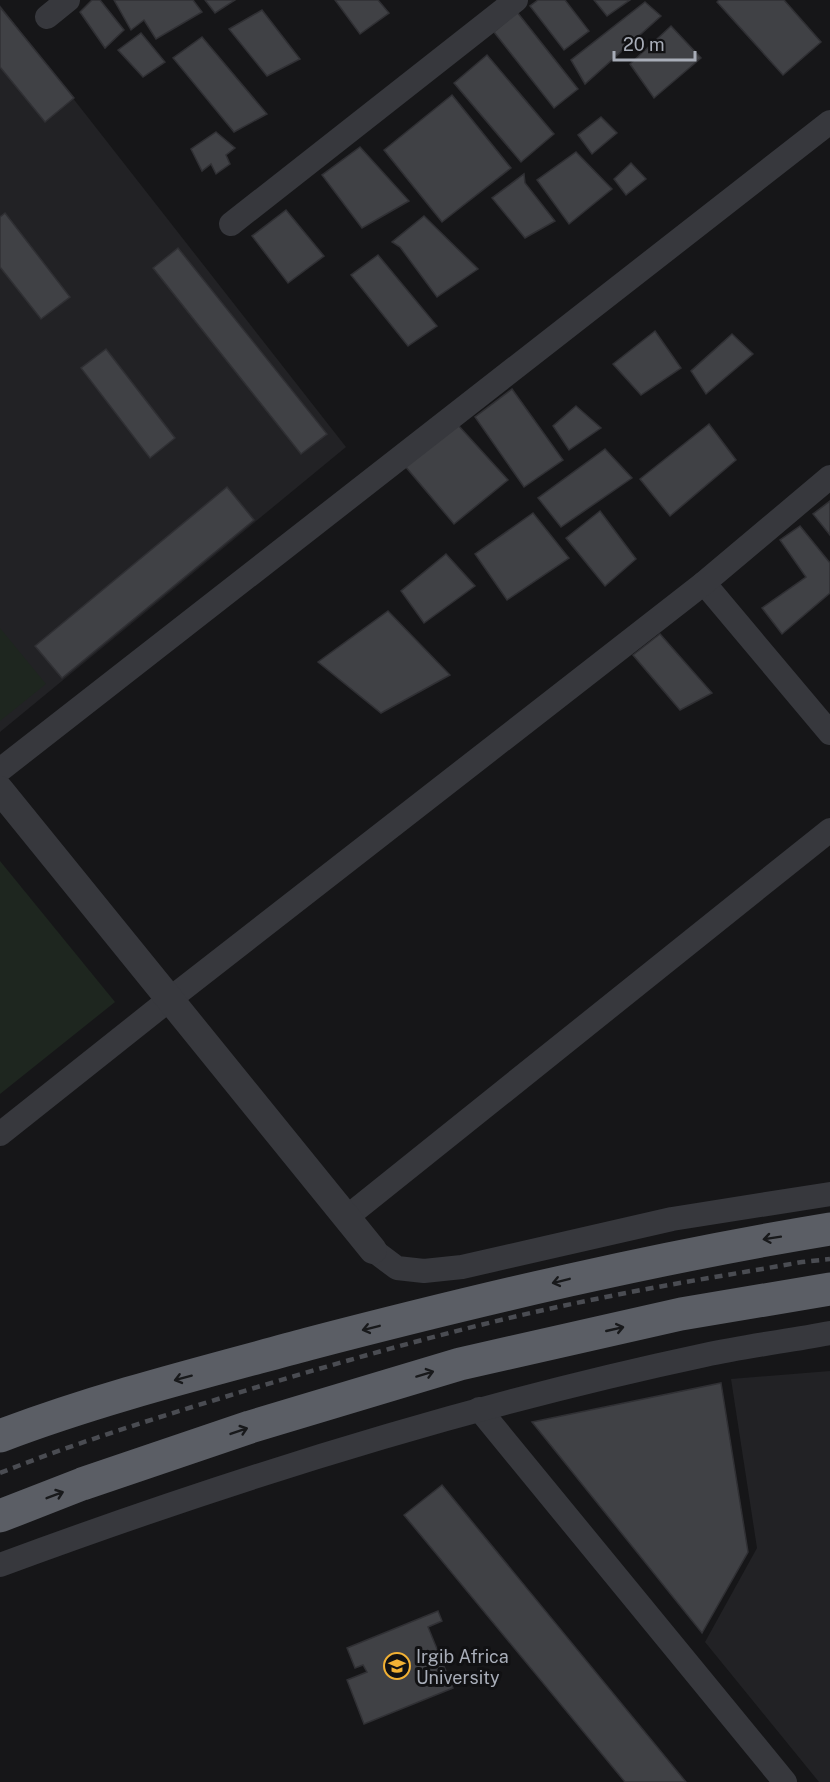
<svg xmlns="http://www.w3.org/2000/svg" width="830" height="1782" font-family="'Public Sans',sans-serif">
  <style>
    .built { fill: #222225 }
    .green { fill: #1e261f }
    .building { fill: #404145; stroke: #303034; stroke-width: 1.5 }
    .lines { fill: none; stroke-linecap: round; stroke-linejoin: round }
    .minor { stroke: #37383d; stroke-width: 24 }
    .tertiary { stroke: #37383d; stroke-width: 28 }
    .trunk { stroke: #5b5e65; stroke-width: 33 }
    .rail { stroke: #4a4c52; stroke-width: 4.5; stroke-dasharray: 8 6; stroke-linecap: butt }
    .oneway { stroke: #18191b }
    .labels { text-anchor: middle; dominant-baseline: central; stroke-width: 6; stroke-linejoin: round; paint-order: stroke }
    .poi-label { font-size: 18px; fill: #a8adb8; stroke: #111113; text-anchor: start }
  </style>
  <rect width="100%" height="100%" fill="#161618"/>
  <g class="built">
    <path d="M0 5 346 447 0 732Z"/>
    <path d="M830 1371V1782H819L705 1642 757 1548 731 1379Z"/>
  </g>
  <g class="green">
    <path d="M0 628 46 684 0 721Z"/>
    <path d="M0 861 115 1002 0 1094Z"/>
  </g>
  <g class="building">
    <path d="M92 0H100L124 30 105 48 80 12Z"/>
    <path d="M114 0H193L202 12 156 39 144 20 131 30Z"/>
    <path d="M205 0H235L215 13Z"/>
    <path d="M335 0H378L389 13 360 34Z"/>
    <path d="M538 0H565L589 31 564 50 530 6Z"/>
    <path d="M594 0H630L607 16Z"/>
    <path d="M719 0H784L821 42 783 75 717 2Z"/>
    <path d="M645 2 661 16 585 84 571 60Z"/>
    <path d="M0 7 74 98 45 122 0 67Z"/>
    <path d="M262 10 300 59 267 76 229 29Z"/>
    <path d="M517 12 578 89 554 108 494 32Z"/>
    <path d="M671 26 701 58 654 98 630 64Z"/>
    <path d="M141 33 165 62 143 77 118 50Z"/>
    <path d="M202 37 267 114 234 132 173 58Z"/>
    <path d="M487 55 554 134 521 162 454 83Z"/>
    <path d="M452 95 511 168 442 222 384 150Z"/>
    <path d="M601 117 617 133 592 154 578 135Z"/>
    <path d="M216 132 235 148 226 155 230 164 216 174 211 164 202 171 191 149Z"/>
    <path d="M360 147 409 201 362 228 322 175Z"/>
    <path d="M576 152 612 189 569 224 537 180Z"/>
    <path d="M631 163 646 179 626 195 614 179Z"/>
    <path d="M524 174 525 183 555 221 525 238 492 198Z"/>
    <path d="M286 210 324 256 288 283 252 236Z"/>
    <path d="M5 213 70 297 41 319 0 267V217Z"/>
    <path d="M424 216 478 269 437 297 400 247 392 242Z"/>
    <path d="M178 248 327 434 301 454 153 268Z"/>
    <path d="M378 255 437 326 408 346 351 275Z"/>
    <path d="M655 331 681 368 641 395 613 364Z"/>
    <path d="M732 334 753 354 706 394 691 371Z"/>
    <path d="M106 349 175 438 150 458 81 368Z"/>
    <path d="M512 389 563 460 524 487 475 417Z"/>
    <path d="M576 406 601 428 569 450 553 426Z"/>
    <path d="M709 424 736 460 670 516 640 479Z"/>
    <path d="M458 425 508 480 454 524 405 466Z"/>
    <path d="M605 449 632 478 561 527 538 498Z"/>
    <path d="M227 487 254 520 62 678 35 646Z"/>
    <path d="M830 501V535L813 514Z"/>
    <path d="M600 511 636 559 605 586 566 538Z"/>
    <path d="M533 513 569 558 507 600 475 554Z"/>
    <path d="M800 526 830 563V593L782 634 762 608 806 577 780 540Z"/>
    <path d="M446 554 475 586 424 623 401 591Z"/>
    <path d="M388 611 450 675 381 713 318 662Z"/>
    <path d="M660 634 712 693 680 710 633 655Z"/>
    <path d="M721 1383 748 1552 702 1633 532 1422Z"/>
    <path d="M442 1485 686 1782H625L404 1515Z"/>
    <path d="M438 1611 442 1621 428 1627 453 1688 364 1724 347 1680 367 1672 363 1665 355 1668 347 1648Z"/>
  </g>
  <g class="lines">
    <g class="minor">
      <path d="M47 17 68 0"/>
      <path d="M231 224 516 0"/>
      <path d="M704 583 830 733"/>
      <path d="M0 770 830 122"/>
      <path d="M0 1134 170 999 704 583 830 477"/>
      <path d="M347 1217 830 830"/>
      <path d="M373 1250 397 1268 424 1271 462 1267 672 1219 830 1194"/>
      <path d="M479 1409 785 1782"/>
      <path d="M0 1565C230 1480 465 1406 705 1355 746 1346 788 1341 830 1333"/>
    </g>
    <path class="tertiary" d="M0 790 373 1250"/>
    <g class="trunk">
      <path d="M0 1436C100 1398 205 1372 308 1344 481 1299 654 1258 830 1229"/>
      <path d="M0 1516 82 1484 250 1427 460 1364 681 1314 830 1289"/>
    </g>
    <path class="rail" d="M0 1473C83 1440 169 1414 254 1388 368 1354 484 1321 601 1298 668 1284 735 1274 802 1262L830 1259"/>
  </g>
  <defs><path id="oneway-shaft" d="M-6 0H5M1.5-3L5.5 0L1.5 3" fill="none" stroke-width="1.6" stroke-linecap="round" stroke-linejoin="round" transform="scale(1.5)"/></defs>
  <g class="oneway">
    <use href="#oneway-shaft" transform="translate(772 1238) rotate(171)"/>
    <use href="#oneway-shaft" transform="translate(561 1281) rotate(166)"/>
    <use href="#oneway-shaft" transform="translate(371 1328) rotate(166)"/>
    <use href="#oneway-shaft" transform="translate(615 1329) rotate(-13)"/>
    <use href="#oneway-shaft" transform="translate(425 1374) rotate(-17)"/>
    <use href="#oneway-shaft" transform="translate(183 1378) rotate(165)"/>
    <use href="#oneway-shaft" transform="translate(239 1431) rotate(-19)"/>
    <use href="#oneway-shaft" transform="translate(55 1495) rotate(-21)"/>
  </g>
  <defs>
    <symbol id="university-ring" viewBox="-11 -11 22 22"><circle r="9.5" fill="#111113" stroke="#f2b134" stroke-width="1.5"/><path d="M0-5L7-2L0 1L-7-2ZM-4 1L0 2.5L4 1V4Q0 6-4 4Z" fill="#f2b134"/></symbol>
  </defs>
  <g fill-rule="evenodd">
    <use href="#university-ring" x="382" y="1651" width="30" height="30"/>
  </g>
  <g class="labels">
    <g class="poi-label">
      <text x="416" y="1656">Irgib Africa<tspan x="416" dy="21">University</tspan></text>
    </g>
  </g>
  <path d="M614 51v9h81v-9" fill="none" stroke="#a8adb8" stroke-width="3"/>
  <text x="623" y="51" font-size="18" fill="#a8adb8" stroke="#111113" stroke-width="4.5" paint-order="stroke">20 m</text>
</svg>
